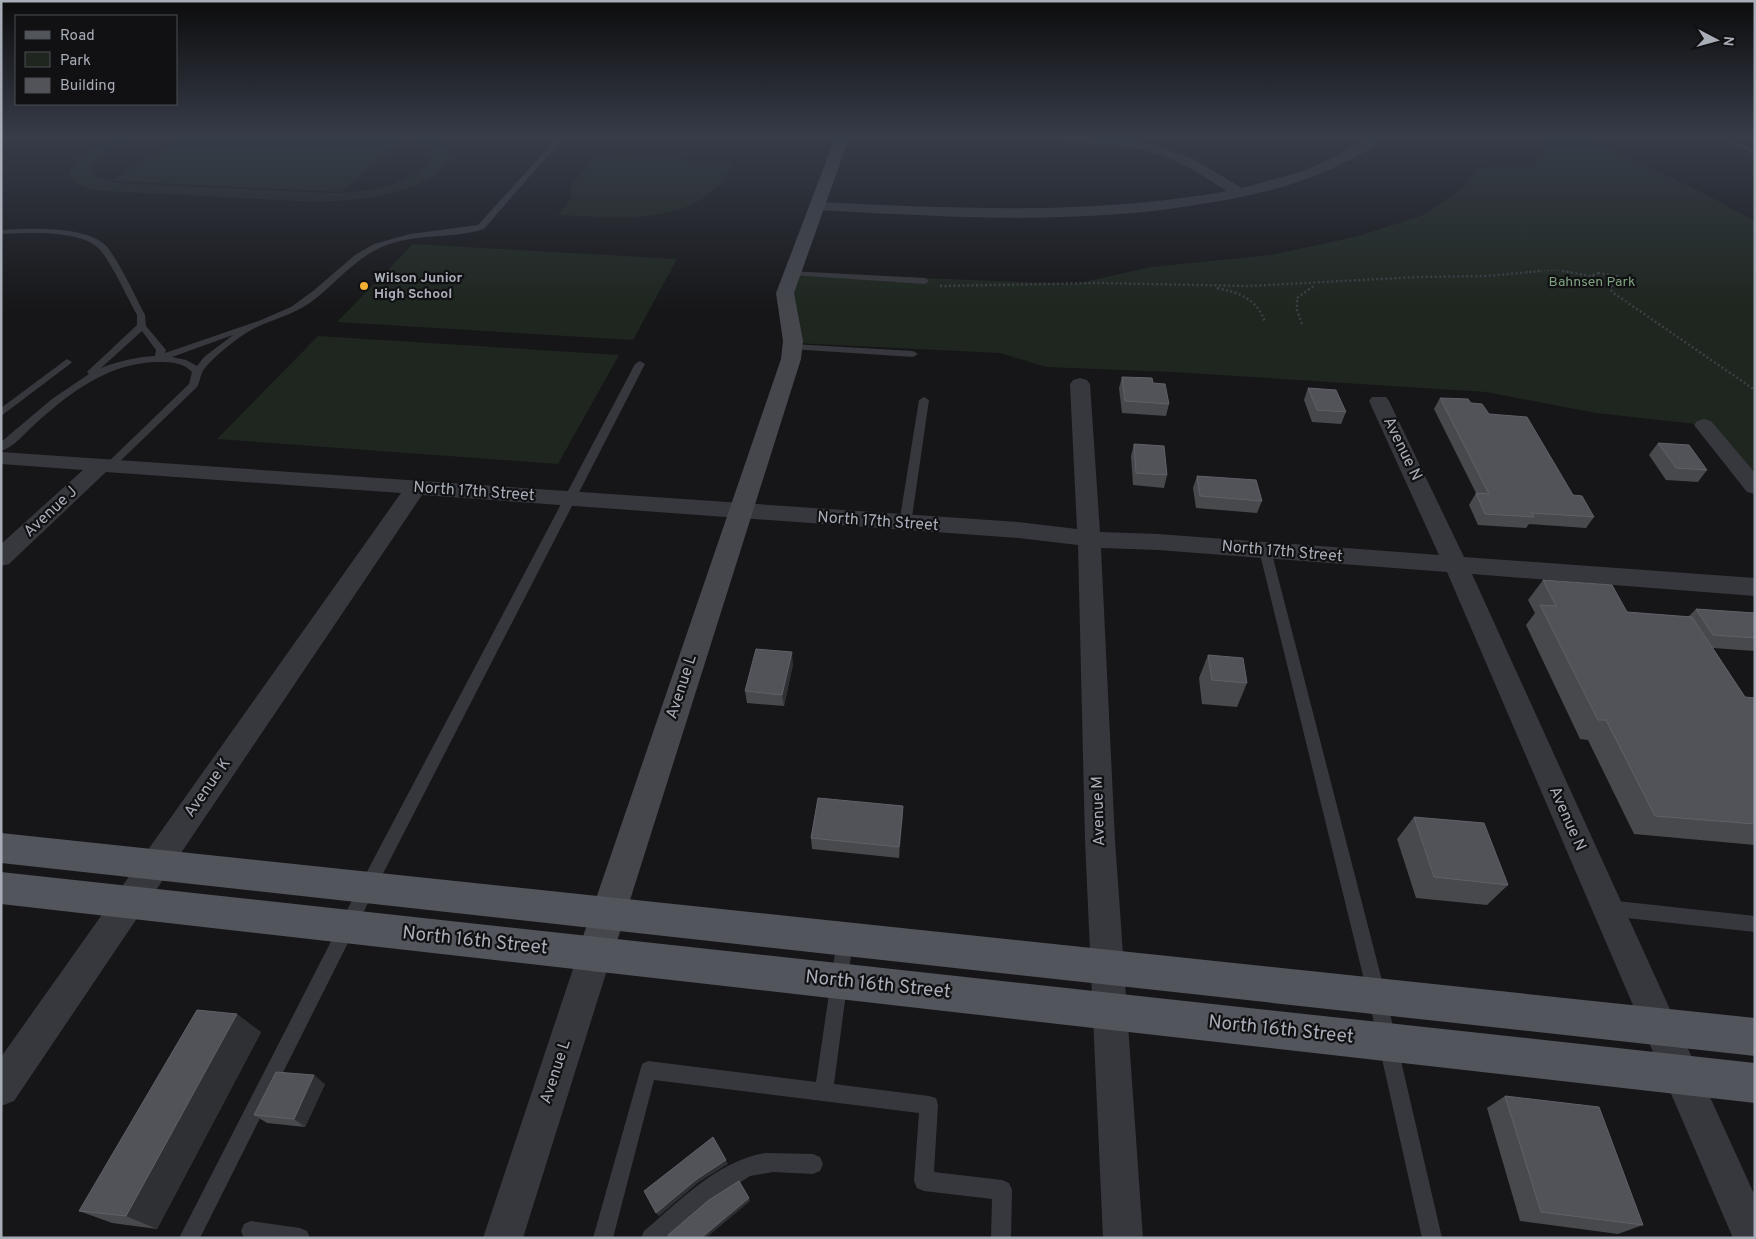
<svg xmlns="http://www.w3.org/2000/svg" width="1756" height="1239" font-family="Overpass,sans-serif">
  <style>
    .green { fill: #1e261f }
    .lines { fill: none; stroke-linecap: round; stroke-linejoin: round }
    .path-far1 { stroke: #3d3f44; stroke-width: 2; stroke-dasharray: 1 2.5; stroke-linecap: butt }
    .path { stroke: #3d3f44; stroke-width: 2.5; stroke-dasharray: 2 2.5; stroke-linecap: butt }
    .lane { fill: #37383d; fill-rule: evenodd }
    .street { fill: #37383d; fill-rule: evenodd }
    .secondary { fill: #45474d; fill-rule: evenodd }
    .primary { fill: #53555c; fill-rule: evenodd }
    .wall { fill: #47494d }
    .shaded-wall { fill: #2f3033 }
    .building { fill: #525359; stroke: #5f6168 }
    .poi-dot { fill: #f2b134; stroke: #111113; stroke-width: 2 }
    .labels { text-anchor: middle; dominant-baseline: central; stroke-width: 4.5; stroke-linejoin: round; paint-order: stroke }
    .far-poi-label { font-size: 14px; font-weight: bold; fill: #a8adb8; stroke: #111113; text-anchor: start }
    .far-park-label { font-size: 14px; fill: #7fa381; stroke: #111113 }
    .street-label { font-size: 16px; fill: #a8adb8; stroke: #111113 }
    .near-street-label { font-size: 19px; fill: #a8adb8; stroke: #111113 }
  </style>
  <rect width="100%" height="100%" fill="#161618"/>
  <g class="green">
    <path d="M122 138H144C129 141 85 154 93 175L115 183 332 193C367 192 407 187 431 160L432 153 422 144 393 138H473L470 140H441L449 147 451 158C426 196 359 200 318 202L104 191C90 189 75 188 69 174 76 152 102 144 122 138Z"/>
    <path d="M181 138H354L402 140 341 192 111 181Z"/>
    <path d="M618 138H742V140C700 138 660 142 618 138Z"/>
    <path d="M1544 138H1587L1697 190 1755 221V487L1704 425 1596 413 1486 392 1173 372 1046 367 1000 353 794 343 792 273 1075 284 1151 267 1271 255 1355 237 1424 215 1460 190 1479 168 1533 167Z"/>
    <path d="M606 155 673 157 693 162 732 163C729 169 727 176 723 180 686 228 610 217 558 215L572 197 570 187 594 158Z"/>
    <path d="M413 244 677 259 633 340 337 322Z"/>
    <path d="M318 336 619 355 558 464 217 439Z"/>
  </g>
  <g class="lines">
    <path class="path-far1" d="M1527 272 1555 270 1570 272"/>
    <g class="path">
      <path d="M1562 271 1591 276"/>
      <path d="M1598 273 1617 276 1624 283C1612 289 1600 286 1591 276Z"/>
      <path d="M940 286 1099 283 1248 286 1418 277 1487 276 1542 271"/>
      <path d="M1609 286 1612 292 1755 390"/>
      <path d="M1217 288C1240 293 1256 298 1265 322"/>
      <path d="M1302 324 1297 310V298L1315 285"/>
    </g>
    <g class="lane">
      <path d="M557 138H563L484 229C454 239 419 233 387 245 356 256 337 283 311 302 293 315 273 319 253 329 242 334 206 362 202 373 200 377 200 382 197 387L113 468H105L104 466 189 384 192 372C183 362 170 362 157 362 108 363 69 393 34 425 25 433 13 448 1 451V442L52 399 89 374 87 372 89 370 137 325V315C127 297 113 266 101 251 84 229 26 233 1 234V230C27 228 91 225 108 248 122 267 134 294 145 315L146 326 166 350 165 353 261 320 291 307 313 291 355 255 374 244 410 234 478 225ZM142 331 156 350 155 356C136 357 119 361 101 368ZM233 335 204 357 197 366 186 360 172 357Z"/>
      <path d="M1721 138H1728L1755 150V155Z"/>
      <path d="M789 271 925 278 929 281 925 284 792 275H789Z"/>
      <path d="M793 344 913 351 918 354 913 357 790 349V345Z"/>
      <path d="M67 359 72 362 70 364 1 416V408Z"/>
      <path d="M640 361 645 364 373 893 200 1238H179L361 883 635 364Z"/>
      <path d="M924 397 929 400 911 524 905 528 899 524 919 400Z"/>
      <path d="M1265 546 1271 550 1386 996 1442 1238H1422L1368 996 1259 550Z"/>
      <path d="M1608 900 1755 916V932L1608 916 1602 913 1600 908 1602 903Z"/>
      <path d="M845 932 851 934 853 940 834 1084 929 1096 936 1098 938 1105 934 1172 1002 1180 1009 1183 1012 1190 1011 1238H991L992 1199 924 1191 917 1188 914 1181 919 1113 654 1080 613 1238H593L642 1064 648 1061 816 1082 837 940 839 934Z"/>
      <path d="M766 1153 813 1154 820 1157 823 1164 820 1171 813 1174 773 1172 750 1176 710 1202 667 1238H641L644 1231C679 1202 718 1160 766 1153Z"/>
      <path d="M251 1221 300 1228 307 1231 310 1238H244L241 1231 244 1224Z"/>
    </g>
    <g class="street">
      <path d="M1021 138H1115L1153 144 1193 159 1242 188 1304 171 1338 155 1367 138H1382C1372 151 1351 159 1337 166 1298 185 1256 195 1214 202 1083 226 949 217 817 210L810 206 817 202C954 208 1091 216 1227 191 1207 179 1188 165 1166 157 1122 141 1074 143 1028 142Z"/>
      <path d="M1080 378 1087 380 1090 384 1100 532 1158 534 1439 555 1369 401 1372 397H1386L1389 401 1464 557 1755 578V596L1472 574 1755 1196V1238H1733L1447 572 1158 550 1101 548 1115 840 1143 1238H1103L1085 840 1078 545 1018 538 422 495 14 1101 1 1106V1057L401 493 106 472 9 564 1 566V544L83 470 1 464V452L1018 522 1077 529 1070 384 1073 380Z"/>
      <path d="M1704 419 1711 421 1755 473V494L1747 492 1694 425 1697 421Z"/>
      <path d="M595 938 607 943 612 954 523 1238H483L578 954 583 943Z"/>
    </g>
    <path class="secondary" d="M835 138H849L794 293 803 341 801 359 613 954 608 967 595 972 582 967 577 954 781 359 783 341 776 293Z"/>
    <g class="primary">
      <path d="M1 833 1755 1018V1056L1 863Z"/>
      <path d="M1 872 1755 1063V1103L1 904Z"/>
    </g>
  </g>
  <g class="wall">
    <path d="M1122 377 1153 383 1169 404 1166 416 1122 413 1119 388Z"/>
    <path d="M1308 388 1346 412 1341 424 1312 422 1304 400Z"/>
    <path d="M1440 398 1471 403 1489 414 1573 495 1594 517 1586 528 1529 524 1526 528 1478 525 1469 505 1476 493 1434 409Z"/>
    <path d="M1658 443 1707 470 1698 482 1666 480 1649 455Z"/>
    <path d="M1134 444 1167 475 1164 488 1133 485 1131 456Z"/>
    <path d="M1197 476 1262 501 1257 513 1196 508 1193 488Z"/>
    <path d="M1543 580 1627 612 1688 617 1696 609 1755 613V651L1713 648 1745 697 1755 698V845L1634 834 1588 740 1580 739 1526 625 1535 613 1528 600Z"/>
    <path d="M1208 655 1247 683 1237 707 1202 704 1199 678Z"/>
    <path d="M793 664 784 706 747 703 745 691Z"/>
    <path d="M903 806 899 858 812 849 811 838Z"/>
    <path d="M1414 817 1508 885 1487 905 1416 898 1397 839Z"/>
    <path d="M261 1032 157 1229 112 1223 79 1211Z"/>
    <path d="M325 1084 305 1127 267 1123 254 1115Z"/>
    <path d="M1505 1096 1643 1225 1618 1234 1520 1221 1487 1108Z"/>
  </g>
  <g class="shaded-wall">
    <path d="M792 652 793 664 784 706 782 695Z"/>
    <path d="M903 806V818L899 858V847Z"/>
    <path d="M237 1014 261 1032 157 1229 126 1216Z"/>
    <path d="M314 1075 325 1084 305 1127 294 1119Z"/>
    <path d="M726 1160 728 1164 699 1182 659 1216 656 1213 697 1179Z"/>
    <path d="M749 1198 750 1201 706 1238H701Z"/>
  </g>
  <g class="building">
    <path d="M1122 377 1152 378 1153 383 1165 384 1169 404 1125 401Z"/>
    <path d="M1308 388 1336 390 1346 412 1317 410Z"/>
    <path d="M1440 398 1468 399 1471 403 1482 404 1489 414 1527 417 1573 495 1582 496 1594 517 1531 513 1534 517 1485 514 1476 493 1489 494Z"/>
    <path d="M1658 443 1689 445 1707 470 1676 468Z"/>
    <path d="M1134 444 1164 446 1167 475 1136 473Z"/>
    <path d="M1197 476 1256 480 1262 501 1200 496Z"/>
    <path d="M1543 580 1612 585 1627 612 1692 617 1745 697 1755 698V824L1655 816 1606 720H1598L1540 605 1556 606Z"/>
    <path d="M1696 609 1755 613V638L1713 635Z"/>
    <path d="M756 649 792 652 782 695 745 691Z"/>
    <path d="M1208 655 1243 658 1247 683 1212 680Z"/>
    <path d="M818 798 903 806 899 847 811 838Z"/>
    <path d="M1414 817 1484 823 1508 885 1434 877Z"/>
    <path d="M197 1010 237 1014 126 1216 79 1211Z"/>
    <path d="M276 1072 314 1075 294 1119 254 1115Z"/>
    <path d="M1505 1096 1599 1107 1643 1225 1541 1212Z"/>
    <path d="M713 1137 726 1160 697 1179 656 1213 644 1191Z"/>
    <path d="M739 1181 749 1198 701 1238H670L668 1235 709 1200Z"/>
  </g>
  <linearGradient id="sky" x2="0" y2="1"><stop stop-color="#0c0c0d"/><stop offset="0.44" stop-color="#363c48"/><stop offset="1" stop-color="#363c48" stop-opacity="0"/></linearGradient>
  <rect width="1756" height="311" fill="url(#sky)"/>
  <circle class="poi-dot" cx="364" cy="286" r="5"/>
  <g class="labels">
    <g class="far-poi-label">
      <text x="374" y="278">Wilson Junior<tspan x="374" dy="16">High School</tspan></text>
    </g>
    <g class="far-park-label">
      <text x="1592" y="282">Bahnsen Park</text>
    </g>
    <g class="street-label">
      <text transform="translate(1402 449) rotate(64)">Avenue N</text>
      <text transform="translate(474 492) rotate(4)">North 17th Street</text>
      <text transform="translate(51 512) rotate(-43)">Avenue J</text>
      <text transform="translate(878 522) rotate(4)">North 17th Street</text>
      <text transform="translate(1282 552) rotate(5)">North 17th Street</text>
      <text transform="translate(682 687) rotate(-72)">Avenue L</text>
      <text transform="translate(208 788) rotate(-55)">Avenue K</text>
      <text transform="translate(1099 811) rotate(-92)">Avenue M</text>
      <text transform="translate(1567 819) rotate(66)">Avenue N</text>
      <text transform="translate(556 1072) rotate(-72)">Avenue L</text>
    </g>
    <g class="near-street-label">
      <text transform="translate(475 941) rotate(6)">North 16th Street</text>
      <text transform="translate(878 985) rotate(6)">North 16th Street</text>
      <text transform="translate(1281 1030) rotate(6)">North 16th Street</text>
    </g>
  </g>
  <rect width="1756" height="1239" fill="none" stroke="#a8adb8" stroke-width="5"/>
  <rect x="15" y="15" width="162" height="90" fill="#111113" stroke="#4d4f55"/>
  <rect x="25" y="31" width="25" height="8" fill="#53555c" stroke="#4d4f55"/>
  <text x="60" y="40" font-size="15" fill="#a8adb8">Road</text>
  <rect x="25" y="52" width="25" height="15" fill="#1e261f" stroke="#4d4f55"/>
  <text x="60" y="65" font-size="15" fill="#a8adb8">Park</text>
  <rect x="25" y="78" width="25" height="15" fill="#525359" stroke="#4d4f55"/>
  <text x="60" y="90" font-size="15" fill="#a8adb8">Building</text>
  <g transform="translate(1716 40) rotate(96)" stroke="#111113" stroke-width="4" paint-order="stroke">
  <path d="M0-4L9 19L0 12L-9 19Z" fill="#a8adb8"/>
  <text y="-8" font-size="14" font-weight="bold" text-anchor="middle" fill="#a8adb8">N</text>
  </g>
</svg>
